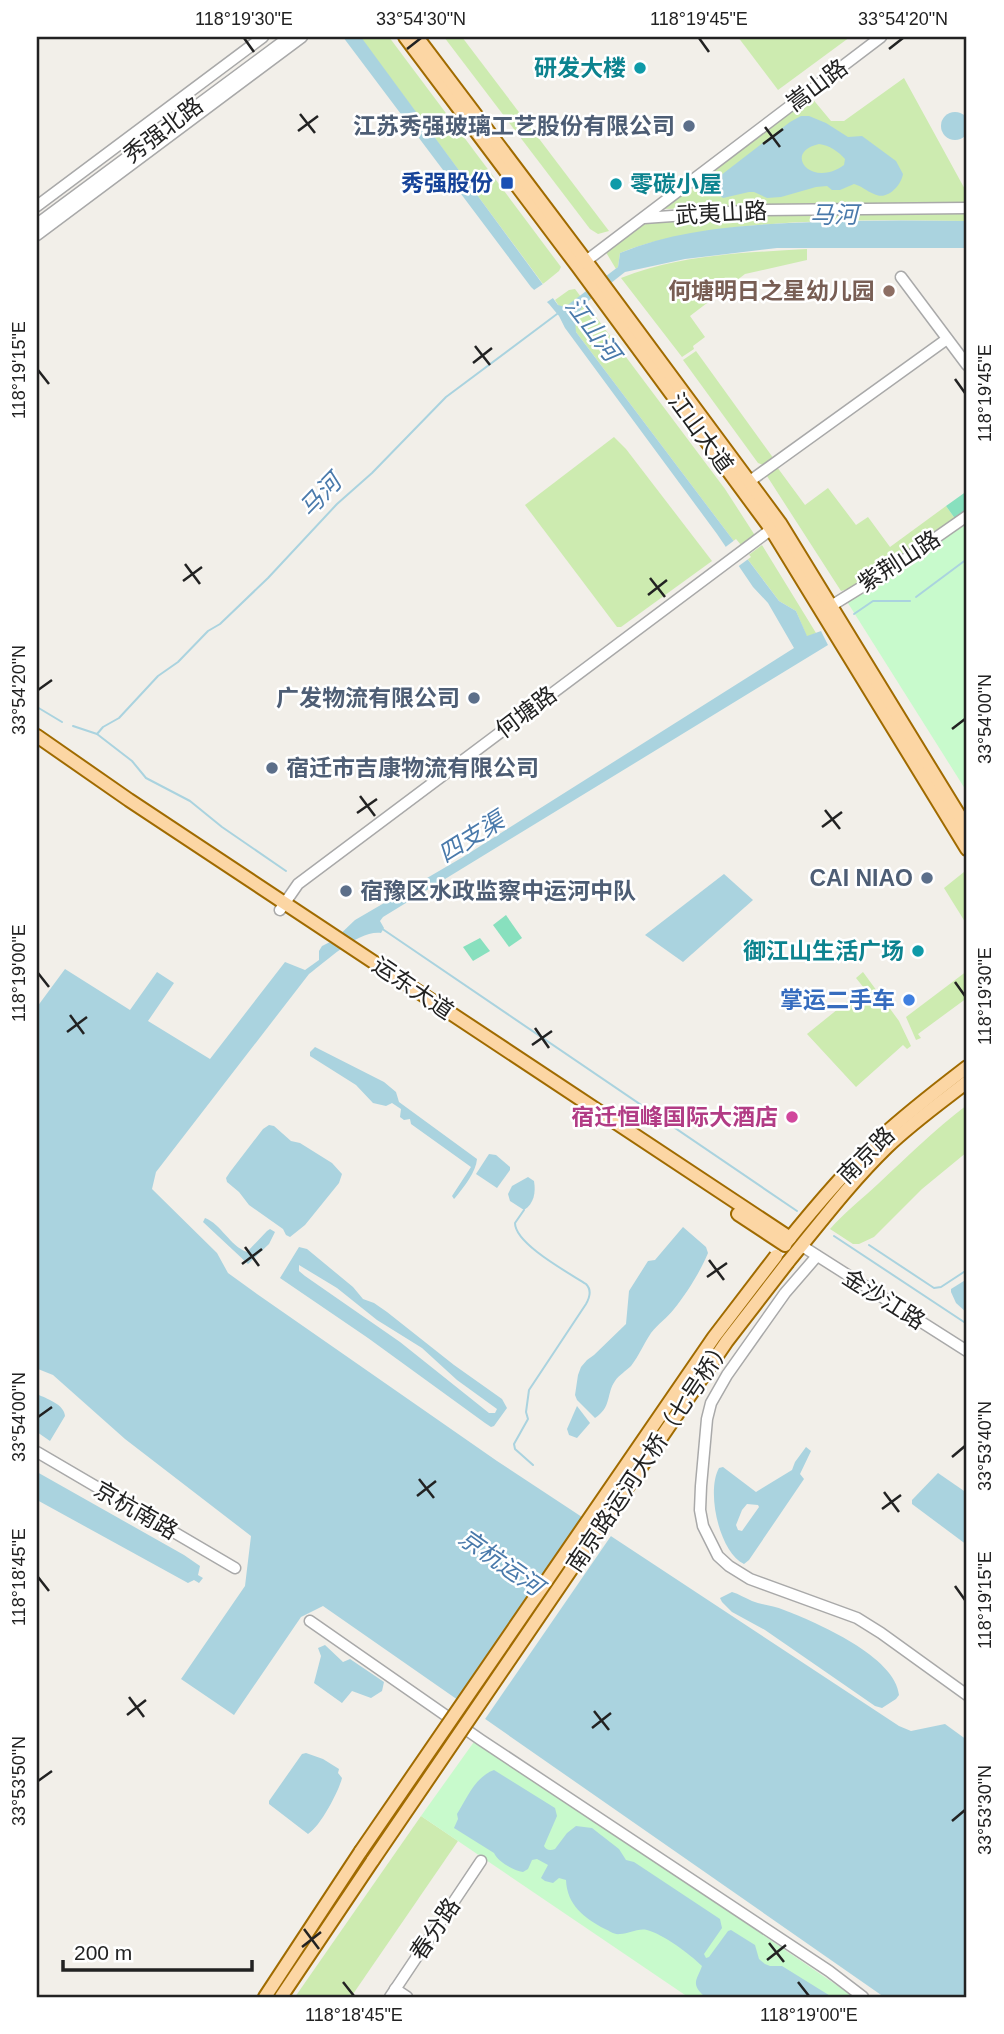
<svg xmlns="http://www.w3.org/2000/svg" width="1004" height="2034" font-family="Arial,'Noto Sans SC',sans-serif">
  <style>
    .grass { fill: #cdebb0 }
    .park { fill: #c8facc }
    .pitch { fill: #88e0be }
    .water { fill: #aad3df; fill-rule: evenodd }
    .pier { fill: #f2efe9 }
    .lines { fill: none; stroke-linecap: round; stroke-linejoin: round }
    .stream { stroke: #aad3df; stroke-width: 2 }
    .minor-casing { stroke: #a9a9a9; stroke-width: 13 }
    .major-casing { stroke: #a06b00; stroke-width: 16 }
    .minor { stroke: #fff; stroke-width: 10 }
    .major { stroke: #fcd6a4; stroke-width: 12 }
    .major-bridge-casing { stroke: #a06b00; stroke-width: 16; stroke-linecap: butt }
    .major-bridge { stroke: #fcd6a4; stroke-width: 12 }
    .ticks { fill: none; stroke: #222; stroke-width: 2.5 }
    .culture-dot { fill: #0f9aa8; stroke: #fff; stroke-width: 2.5 }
    .service-dot { fill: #5c6f8a; stroke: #fff; stroke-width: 2.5 }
    .transit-dot { fill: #1a4fb4; stroke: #fff; stroke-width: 2.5 }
    .education-dot { fill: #8d6e63; stroke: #fff; stroke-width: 2.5 }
    .shop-dot { fill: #3f7fe0; stroke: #fff; stroke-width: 2.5 }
    .hotel-dot { fill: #d1479c; stroke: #fff; stroke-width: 2.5 }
    .labels { text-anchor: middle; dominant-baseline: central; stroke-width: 5; stroke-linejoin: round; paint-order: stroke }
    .culture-label { font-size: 23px; font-weight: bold; fill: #0d838f; stroke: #fff; text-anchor: end }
    .street-label { font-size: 23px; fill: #222; stroke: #fff }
    .service-label { font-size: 23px; font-weight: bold; fill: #4e5e75; stroke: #fff; text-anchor: end }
    .transit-label { font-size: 23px; font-weight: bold; fill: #164399; stroke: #fff; text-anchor: end }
    .education-label { font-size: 23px; font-weight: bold; fill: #785e54; stroke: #fff; text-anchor: end }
    .shop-label { font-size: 23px; font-weight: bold; fill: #366cbe; stroke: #fff; text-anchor: end }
    .hotel-label { font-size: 23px; font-weight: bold; fill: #b23c85; stroke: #fff; text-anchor: end }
    .water-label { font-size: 24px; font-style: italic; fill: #4a7aab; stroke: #fff }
    .neatline { fill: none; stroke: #222; stroke-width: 2.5 }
    .ticks-label { font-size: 18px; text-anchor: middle; fill: #222 }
  </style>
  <rect width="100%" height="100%" fill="#f2efe9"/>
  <g class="grass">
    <path d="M360 37H389L561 267 559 271 543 284Z"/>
    <path d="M444 37H462L609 231 598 234 590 229Z"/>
    <path d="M738 37H850L778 90Z"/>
    <path d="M904 78 967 193V202L662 209 811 97 831 121H844Z"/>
    <path d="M778 211H967V221C881 220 794 218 709 231 678 236 649 241 620 253L618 267 616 269 607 254 606 249 635 228 652 222Z"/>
    <path d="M807 249V260L745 274 690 316 705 337 693 346 694 349 682 357 621 278C680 254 745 253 807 249Z"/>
    <path d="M575 289 725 489 756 537 739 548 576 332 555 300 569 290Z"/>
    <path d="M696 351 774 459 763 465 758 463 683 360Z"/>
    <path d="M614 437 626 449 712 561 621 627H617L525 505Z"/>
    <path d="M777 467 805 505 828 488 856 525 868 517 890 547 946 506 956 520 855 587 841 591 765 473Z"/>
    <path d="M762 545 816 633 807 637 796 611 779 601 746 557Z"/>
    <path d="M964 872 967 876V925L944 888Z"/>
    <path d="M967 971V998L918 1034 921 1038 916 1040 906 1017Z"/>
    <path d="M863 972 899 1021 911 1046 907 1049 903 1045 856 1087 807 1034 864 988 856 978Z"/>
    <path d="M967 1105V1152L922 1189 874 1237 859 1244H853L830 1229C845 1212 862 1199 878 1184 907 1157 935 1129 967 1105Z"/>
    <path d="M421 1816 458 1841 351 1997H295Z"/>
  </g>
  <g class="park">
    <path d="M967 517V792L846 600Z"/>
    <path d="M476 1739 854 1997H688L421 1816Z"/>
  </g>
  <g class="pitch">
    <path d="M967 491V512L956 520 946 506Z"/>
    <path d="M506 915 522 938 509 947 493 925Z"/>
    <path d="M480 938 490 951 473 961 463 947Z"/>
  </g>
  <g class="water">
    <path d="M343 37H361L558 305 565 307 618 267 620 253C674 231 731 226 789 223 849 220 908 220 967 221V248H777L685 259 625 272 583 305 575 321 576 332 779 601 796 611 807 636 821 631 828 645 383 917 380 921 384 928 381 933C358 930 327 961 309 974L156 1172 152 1189 217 1253 228 1273 257 1294 497 1461 899 1726 911 1731 945 1724 967 1740V1997H884L323 1606 301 1617 234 1715 181 1679 245 1586 251 1536 125 1439 53 1375 38 1369 37 1371V1007L65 969 130 1010 157 972 174 983 148 1021 210 1059 285 962 305 970 319 960V951L322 946 334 940 355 920 463 857 794 648 768 603 753 587 717 534 565 328 559 316 549 304 531 287Z"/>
    <circle cx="955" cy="126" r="14"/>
    <path d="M801 116H809L826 123 848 137 862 136 896 161 903 174C901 186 887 201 874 194 866 191 862 186 854 184L840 190H832L827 186 816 187 781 197 767 198 754 192H749L723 198 715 192 712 188 716 179 790 122ZM819 144C829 145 839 152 845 159L844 165C811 189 782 152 819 144Z"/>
    <path d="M724 874 753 900 683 962 645 935Z"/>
    <path d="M315 1047 384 1082 396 1092 399 1102 477 1159C476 1172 464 1187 455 1198L454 1199 452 1196 471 1167 411 1124 410 1119 404 1120 400 1117 401 1109 392 1103 386 1106 373 1103 356 1085 310 1056V1052Z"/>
    <path d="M269 1125 274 1126 291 1141 300 1143 332 1163 342 1174 339 1183 305 1225 290 1237 286 1235 283 1229 249 1205 239 1192 227 1182 226 1178 230 1172 263 1129Z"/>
    <path d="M489 1154 496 1155 510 1167V1170L497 1188 476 1174Z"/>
    <path d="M528 1177 534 1181C536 1192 534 1204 524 1210L510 1201 508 1194 512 1186Z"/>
    <path d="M205 1218C221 1224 230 1246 247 1252L267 1231 270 1229 275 1232 269 1244 248 1264 203 1222Z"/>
    <path d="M683 1227 706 1247 708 1253C700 1272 687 1293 674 1309 667 1318 658 1324 651 1333 644 1343 639 1356 631 1366 626 1371 619 1375 615 1381 606 1394 612 1407 595 1418L577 1400 575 1395 578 1375 581 1367 587 1360 594 1355 626 1324 629 1291 648 1261 655 1260Z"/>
    <path d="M299 1247 307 1249 353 1287 363 1299 374 1303 387 1312 454 1365 502 1399 507 1408 494 1426 491 1427 485 1423 368 1338 280 1278ZM299 1265 337 1288 377 1320 422 1348 457 1380 497 1409 495 1413H489L400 1342 305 1276 299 1271Z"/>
    <path d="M967 1279V1313L956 1303 951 1292V1289Z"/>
    <path d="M37 1394C47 1399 64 1404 65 1416L50 1441 37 1432Z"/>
    <path d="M577 1406 590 1423 577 1438 569 1435 567 1429Z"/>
    <path d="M806 1447 811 1451 800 1474 804 1479 749 1560 744 1564C719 1552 706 1491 719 1468L723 1467 756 1492 792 1470 795 1462ZM747 1504 758 1505 759 1507 742 1531 738 1530 736 1525 742 1510Z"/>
    <path d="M37 1472 184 1555 200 1566 198 1575 203 1578 199 1583 194 1580 188 1583 37 1500Z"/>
    <path d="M938 1473 967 1493V1545L912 1504V1500Z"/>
    <path d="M732 1592C739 1594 745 1598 752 1601 762 1605 774 1606 784 1610 816 1622 896 1657 899 1695L896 1699 882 1708 875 1706 765 1630 732 1612 722 1602 720 1598Z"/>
    <path d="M325 1645 343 1662 350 1659 384 1682 382 1691 371 1698 352 1691 342 1703 314 1683 321 1656 318 1648Z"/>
    <path d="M306 1753 323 1759 339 1769 338 1773 342 1778C339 1791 320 1827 308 1834L269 1804V1801L302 1754Z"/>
    <path d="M494 1770 555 1808 557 1816 544 1846C546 1850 550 1851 555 1849L567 1833 576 1826 592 1828 619 1849 626 1860 634 1862 720 1919 722 1928 704 1954 706 1958 709 1957 728 1931 731 1930 755 1945 759 1959 765 1964 770 1966H782L832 1997H705C690 1984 697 1980 702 1966 690 1954 663 1934 647 1930 637 1928 629 1934 620 1934 614 1935 610 1931 605 1929 584 1918 567 1905 566 1880L559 1878 553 1883 545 1881 541 1878 548 1865 537 1859 532 1860 528 1869 523 1872C513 1870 498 1862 494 1853L454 1828 458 1819 457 1814C467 1798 475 1777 494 1770Z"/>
  </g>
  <g class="pier">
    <path d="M546 282 556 296 544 304 531 292Z"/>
    <path d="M736 539 751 557 736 568 723 549Z"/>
    <path d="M585 1514 613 1533 483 1722 455 1703Z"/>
  </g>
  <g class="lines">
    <g class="stream">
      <path d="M916 597 967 559"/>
      <path d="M854 614 873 601H910"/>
      <path d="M37 707 62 722"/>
      <path d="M73 726 97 734 132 761 146 778 190 801 222 827 286 871"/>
      <path d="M97 734 103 727 119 718 158 676 178 662 208 631 220 624 268 578 337 504 372 473 446 397 557 314"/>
      <path d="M381 928 797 1211"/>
      <path d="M524 1210 515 1223C515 1244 569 1273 586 1284 592 1290 590 1297 586 1304L529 1390 526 1412 528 1419 514 1444 515 1449 533 1465"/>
      <path d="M834 1236 967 1324"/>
      <path d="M869 1245 934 1288 941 1287 967 1270"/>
    </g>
    <defs>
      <g id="minor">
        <path d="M37 206 263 37"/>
        <path d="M644 218 757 210 967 208"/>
        <path d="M37 224 289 37"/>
        <path d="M37 235 302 37"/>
        <path d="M586 261 881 37"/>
        <path d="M901 277 967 365"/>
        <path d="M743 486 947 339"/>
        <path d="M831 606 891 569 967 516"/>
        <path d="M280 910 298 884 777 525"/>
        <path d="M802 1246 967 1351"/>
        <path d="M817 1256 785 1293 727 1375 711 1403 707 1419 701 1486 700 1510 703 1526 718 1556 729 1566 750 1579 857 1618 881 1633 967 1695"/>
        <path d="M37 1452 235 1568"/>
        <path d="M310 1621 481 1740 829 1971 863 1997"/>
        <path d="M395 1989 407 1997"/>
        <path d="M390 1997 481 1861"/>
      </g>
      <g id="major">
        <path d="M405 37 578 267 771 529 967 849"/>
        <path d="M417 37 586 261 780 523 967 828"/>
        <path d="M37 736 129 800 790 1238"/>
        <path d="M738 1214 785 1245"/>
        <path d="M785 1244C814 1208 845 1171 879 1139 907 1113 937 1090 967 1067"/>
        <path d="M788 1262C820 1223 851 1182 887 1147 912 1123 940 1103 967 1082"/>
        <path d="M265 1997 361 1851"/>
        <path d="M281 1997 373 1860"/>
      </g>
    </defs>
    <use href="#minor" class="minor-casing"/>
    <use href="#major" class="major-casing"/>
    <use href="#minor" class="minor"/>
    <use href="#major" class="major"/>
    <defs>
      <g id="major-bridge">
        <path d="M361 1851 714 1337 776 1256"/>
        <path d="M373 1860 727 1341 788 1262"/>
      </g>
    </defs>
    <use href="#major-bridge" class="major-bridge-casing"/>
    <use href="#major-bridge" class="major-bridge"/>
  </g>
  <path class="ticks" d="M244 38 254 52M699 38 709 52M407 49 421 38M889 49 903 38M300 114 315 133M765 127 780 147M298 131 318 116M763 144 783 129M475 346 490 365M473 363 492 348M38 370 49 384M955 379 965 393M185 564 200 584M650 578 665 597M183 581 202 567M648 595 667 580M38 690 52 680M952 729 965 719M360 796 375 816M825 810 840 829M357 813 377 799M822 827 842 812M38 973 49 987M955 982 965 996M70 1015 84 1034M535 1028 549 1048M67 1032 87 1017M532 1045 552 1031M245 1247 259 1266M709 1260 724 1280M242 1264 262 1249M707 1277 727 1263M38 1417 52 1407M952 1457 965 1446M419 1479 434 1498M884 1492 899 1512M417 1496 436 1481M882 1509 901 1495M38 1577 49 1591M955 1586 965 1600M129 1697 144 1717M594 1711 609 1730M127 1715 146 1700M592 1728 611 1713M38 1781 52 1771M952 1821 965 1810M304 1929 319 1949M769 1943 784 1962M302 1947 321 1932M767 1960 786 1945M343 1982 354 1996M798 1982 809 1996"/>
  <g class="culture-dot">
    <circle cx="640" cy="68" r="7"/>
    <circle cx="616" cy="184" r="7"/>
    <circle cx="918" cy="951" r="7"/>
  </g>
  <g class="service-dot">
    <circle cx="689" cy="126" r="7"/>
    <circle cx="474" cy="698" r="7"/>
    <circle cx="272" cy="768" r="7"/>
    <circle cx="927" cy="878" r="7"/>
    <circle cx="346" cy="891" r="7"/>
  </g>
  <rect class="transit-dot" x="500" y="176" width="14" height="14" rx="3.5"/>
  <circle class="education-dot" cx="889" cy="291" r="7"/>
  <circle class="shop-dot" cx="909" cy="1000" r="7"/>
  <circle class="hotel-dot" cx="792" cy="1117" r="7"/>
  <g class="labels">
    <g class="culture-label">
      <text x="626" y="68">研发大楼</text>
      <text x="630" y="184" text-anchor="start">零碳小屋</text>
      <text x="904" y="951">御江山生活广场</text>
    </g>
    <g class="street-label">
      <text transform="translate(817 85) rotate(-37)">嵩山路</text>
      <text transform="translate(163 130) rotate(-37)">秀强北路</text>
      <text transform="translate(721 213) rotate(-3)">武夷山路</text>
      <text transform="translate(701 433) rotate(54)">江山大道</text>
      <text transform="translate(899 561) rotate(-33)">紫荆山路</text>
      <text transform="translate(526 712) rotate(-37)">何塘路</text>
      <text transform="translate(413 988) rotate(34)">运东大道</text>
      <text transform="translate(866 1155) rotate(-45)">南京路</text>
      <text transform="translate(884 1299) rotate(32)">金沙江路</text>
      <text transform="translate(649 1455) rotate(-56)">南京路运河大桥（七号桥）</text>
      <text transform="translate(136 1510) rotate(30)">京杭南路</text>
      <text transform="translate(435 1929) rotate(-56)">春分路</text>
    </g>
    <g class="service-label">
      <text x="675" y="126">江苏秀强玻璃工艺股份有限公司</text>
      <text x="460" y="698">广发物流有限公司</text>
      <text x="286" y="768" text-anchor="start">宿迁市吉康物流有限公司</text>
      <text x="913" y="878">CAI NIAO</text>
      <text x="360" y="891" text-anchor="start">宿豫区水政监察中运河中队</text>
    </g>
    <g class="transit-label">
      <text x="493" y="183">秀强股份</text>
    </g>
    <g class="education-label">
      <text x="875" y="291">何塘明日之星幼儿园</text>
    </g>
    <g class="shop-label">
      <text x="895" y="1000">掌运二手车</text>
    </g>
    <g class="hotel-label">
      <text x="778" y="1117">宿迁恒峰国际大酒店</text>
    </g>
    <g class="water-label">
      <text x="834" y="214">马河</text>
      <text transform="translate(593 329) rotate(53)">江山河</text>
      <text transform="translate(320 495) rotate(-46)">马河</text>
      <text transform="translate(471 837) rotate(-32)">四支渠</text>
      <text transform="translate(501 1562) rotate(35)">京杭运河</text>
    </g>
  </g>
  <rect width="1004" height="2034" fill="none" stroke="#ffffff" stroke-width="77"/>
  <path d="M63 1960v10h189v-10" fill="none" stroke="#222222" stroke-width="3.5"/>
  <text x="74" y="1960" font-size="21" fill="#222222" stroke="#ffffff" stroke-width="5" paint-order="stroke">200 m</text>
  <rect x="38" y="38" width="927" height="1958" class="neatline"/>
  <g class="ticks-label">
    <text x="244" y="25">118°19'30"E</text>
    <text x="421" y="25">33°54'30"N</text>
    <text x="699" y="25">118°19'45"E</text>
    <text x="903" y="25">33°54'20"N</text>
    <text transform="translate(19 370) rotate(-90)" y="6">118°19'15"E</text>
    <text transform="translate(985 393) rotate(-90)" y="6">118°19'45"E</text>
    <text transform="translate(19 690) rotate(-90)" y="6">33°54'20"N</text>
    <text transform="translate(985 719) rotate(-90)" y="6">33°54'00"N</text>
    <text transform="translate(19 973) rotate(-90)" y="6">118°19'00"E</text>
    <text transform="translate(985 996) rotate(-90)" y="6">118°19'30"E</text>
    <text transform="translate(19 1417) rotate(-90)" y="6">33°54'00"N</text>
    <text transform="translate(985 1446) rotate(-90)" y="6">33°53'40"N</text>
    <text transform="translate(19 1577) rotate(-90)" y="6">118°18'45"E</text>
    <text transform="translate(985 1600) rotate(-90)" y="6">118°19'15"E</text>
    <text transform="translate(19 1781) rotate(-90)" y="6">33°53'50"N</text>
    <text transform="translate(985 1810) rotate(-90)" y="6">33°53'30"N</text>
    <text x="354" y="2021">118°18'45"E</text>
    <text x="809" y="2021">118°19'00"E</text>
  </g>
</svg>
